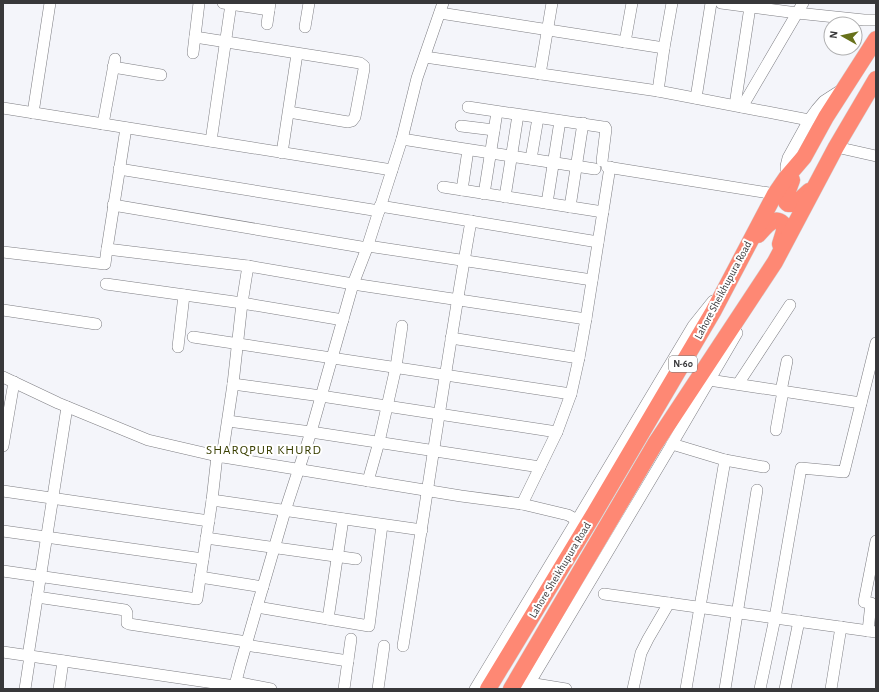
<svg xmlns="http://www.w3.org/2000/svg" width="879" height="692" font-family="'Alegreya Sans',sans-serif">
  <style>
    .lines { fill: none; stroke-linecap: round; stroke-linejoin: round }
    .minor-casing { stroke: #7e7e83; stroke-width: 12 }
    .highway-casing { stroke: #d3d3d4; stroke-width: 17 }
    .minor { stroke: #fff; stroke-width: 11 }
    .highway { stroke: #fe8874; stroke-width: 16 }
    .labels { text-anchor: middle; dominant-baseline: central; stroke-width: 4; stroke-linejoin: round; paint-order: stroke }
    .shield { fill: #fff; stroke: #747475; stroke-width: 1 }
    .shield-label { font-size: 10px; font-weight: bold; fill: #38383a }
    .street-label { font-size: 11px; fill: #38383a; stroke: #fff }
    .quarter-label { font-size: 13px; letter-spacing: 1px; fill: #383e00; stroke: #fff }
  </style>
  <rect width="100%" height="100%" fill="#f4f5fa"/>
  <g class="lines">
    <defs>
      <g id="minor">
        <path d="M223 3 269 10"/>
        <path d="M721 3 797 13 864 20H876"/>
        <path d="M440 13 664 48 672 3"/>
        <path d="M267 24 270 3"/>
        <path d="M305 27 309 3"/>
        <path d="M195 37 360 63 364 66V69L355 117 352 121 348 122 289 112"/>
        <path d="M625 42 632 3"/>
        <path d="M193 53 199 3"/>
        <path d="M425 57 658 91 809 120"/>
        <path d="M113 67 161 75"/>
        <path d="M540 74 552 3"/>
        <path d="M658 91 664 48"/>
        <path d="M696 98 711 3"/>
        <path d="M735 105 750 7"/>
        <path d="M468 107 603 127H605L606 129 602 161"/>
        <path d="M742 107 803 3"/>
        <path d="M3 108 392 170"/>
        <path d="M33 113 50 3"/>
        <path d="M103 124 115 59"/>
        <path d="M461 126 494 130"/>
        <path d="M402 139 452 147 595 169"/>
        <path d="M211 141 231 4"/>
        <path d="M836 147 876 156"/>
        <path d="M282 153 297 54"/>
        <path d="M531 159 538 118"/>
        <path d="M607 167 775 194"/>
        <path d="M119 169 379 211"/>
        <path d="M786 178V166L788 158 809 120 817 109 824 101 841 90"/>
        <path d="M443 187 603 212"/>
        <path d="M462 190 468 150"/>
        <path d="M484 194 497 112"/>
        <path d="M505 197 518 115"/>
        <path d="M547 203 560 121"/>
        <path d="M113 205 367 248"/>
        <path d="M380 206 598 242"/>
        <path d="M570 207 583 123"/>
        <path d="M368 246 592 280"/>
        <path d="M107 249 126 128"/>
        <path d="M3 252 105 264 107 249 248 266 353 284 586 319"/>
        <path d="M106 284 242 303 343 320"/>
        <path d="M3 310 96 324"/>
        <path d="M193 337 571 394"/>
        <path d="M451 338 579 358"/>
        <path d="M178 347 184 295"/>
        <path d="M3 377 58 403 148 440 217 456 461 496 522 504 568 515 577 520"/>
        <path d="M709 380 861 403"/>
        <path d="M233 384 321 396 557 432"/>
        <path d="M738 384 790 305"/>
        <path d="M781 391 787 361"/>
        <path d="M228 421 311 432 540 467"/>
        <path d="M776 430 783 391"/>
        <path d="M672 444 725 460 764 467"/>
        <path d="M3 446 14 382"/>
        <path d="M222 457 233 384 242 303 248 266"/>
        <path d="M368 481 379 442 396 367 402 326"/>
        <path d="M3 491 209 521"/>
        <path d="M212 500 422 530"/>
        <path d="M522 504 557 432 571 394 579 358 586 319 610 167"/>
        <path d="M3 531 203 559"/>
        <path d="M206 538 356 559"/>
        <path d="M3 571 197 599 212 500 217 456"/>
        <path d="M200 577 263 587"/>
        <path d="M604 594 876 632"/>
        <path d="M37 597 125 610 126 611 127 613V623L129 624 247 642"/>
        <path d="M257 607 369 626 382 525"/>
        <path d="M328 619 343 519"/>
        <path d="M868 631 871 603 864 602 876 541"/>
        <path d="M246 645 348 661"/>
        <path d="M403 646C426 504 446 362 471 221"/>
        <path d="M3 652 235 686"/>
        <path d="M28 656 67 407"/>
        <path d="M236 682 271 689"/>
        <path d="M529 683 566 689"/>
        <path d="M25 689 30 656"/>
        <path d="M59 689 63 661"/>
        <path d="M234 689 240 666 257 607 285 511 311 432 353 284 367 248 402 139 417 78 443 3"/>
        <path d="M344 689 351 639"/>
        <path d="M378 689 384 646"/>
        <path d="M475 689 577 520 693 326 713 301"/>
        <path d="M526 689 672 444 737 333"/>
        <path d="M633 689 641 653 648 639 669 603"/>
        <path d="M686 689 725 460"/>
        <path d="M725 689 757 490"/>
        <path d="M760 689 775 618 801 468 844 472 876 343"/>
        <path d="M785 689 799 621"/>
        <path d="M831 689 841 627"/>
      </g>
      <g id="highway">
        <path d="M792 180 785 199 786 202 788 204H795L809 191"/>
        <path d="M758 235C765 228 775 213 784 225V231L780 244"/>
        <path d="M488 689 594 514 713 312 775 194 786 178 804 157 826 117 876 39"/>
        <path d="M511 689 655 444 775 262 836 147 876 79"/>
      </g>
    </defs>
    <use href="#minor" class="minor-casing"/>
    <use href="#highway" class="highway-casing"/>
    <use href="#minor" class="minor"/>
    <use href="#highway" class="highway"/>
  </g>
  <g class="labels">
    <rect class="shield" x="669" y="356" width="28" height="16" rx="3"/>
    <g class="shield-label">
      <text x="683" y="364">N-60</text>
    </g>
    <g class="street-label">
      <text transform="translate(723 290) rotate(-62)">Lahore Sheikhupura Road</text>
      <text transform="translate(560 570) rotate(-59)">Lahore Sheikhupura Road</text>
    </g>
    <g class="quarter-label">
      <text x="264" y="450">SHARQPUR KHURD</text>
    </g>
  </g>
  <rect width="879" height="692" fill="none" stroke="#38383a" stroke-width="8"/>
  <g transform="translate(843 36) rotate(278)"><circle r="19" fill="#ffffff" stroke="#afafb0"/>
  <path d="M0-3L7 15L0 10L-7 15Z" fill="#67711a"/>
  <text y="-6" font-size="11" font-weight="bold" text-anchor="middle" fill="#38383a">N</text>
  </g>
</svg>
